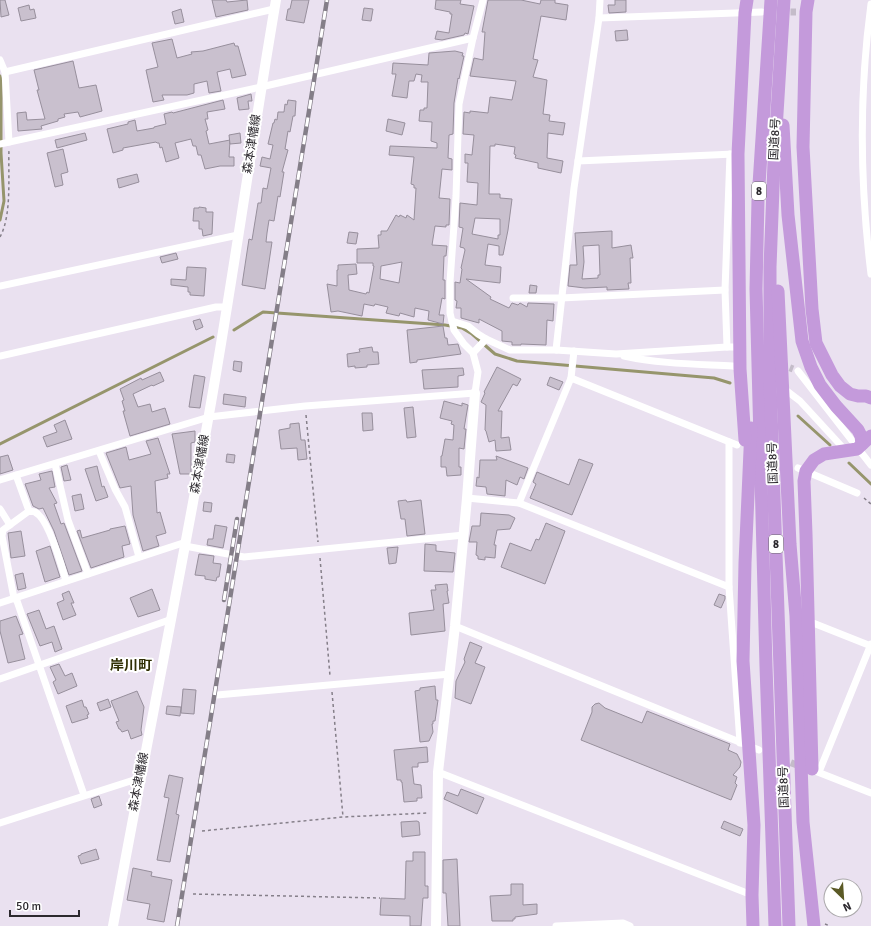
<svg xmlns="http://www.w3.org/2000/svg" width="871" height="926" font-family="Signika,'Noto Sans JP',sans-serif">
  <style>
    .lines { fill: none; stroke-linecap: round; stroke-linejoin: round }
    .stream { stroke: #96956c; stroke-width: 3 }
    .building { fill: #c9c0ce; stroke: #978f9c; fill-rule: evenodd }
    .street-tunnel { stroke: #c4bcc9; stroke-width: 7; stroke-dasharray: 7 3.5; stroke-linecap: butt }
    .path { stroke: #857f89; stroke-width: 1.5; stroke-dasharray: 3 3; stroke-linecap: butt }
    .street { stroke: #fff; stroke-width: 7 }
    .secondary { stroke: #fff; stroke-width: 10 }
    .highway { stroke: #c49adb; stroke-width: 13 }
    .rail-casing { stroke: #847e88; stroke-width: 4.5 }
    .rail { stroke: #fff; stroke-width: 3; stroke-dasharray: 9; stroke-linecap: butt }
    .labels { text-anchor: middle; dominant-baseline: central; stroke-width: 4; stroke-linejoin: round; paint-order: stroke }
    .shield { fill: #fff; stroke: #6b696d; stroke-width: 1 }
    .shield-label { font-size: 11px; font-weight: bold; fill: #2c292e }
    .street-label { font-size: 12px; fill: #2c292e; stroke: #fff }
    .quarter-label { font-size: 14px; font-weight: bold; fill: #302f04; stroke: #fff }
  </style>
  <rect width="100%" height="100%" fill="#eae1f0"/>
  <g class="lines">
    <g class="stream">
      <path d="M0 76 1 80V153L4 201 0 220"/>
      <path d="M234 330 263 312 445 325 462 328 472 334 495 354 517 361 714 378 730 383"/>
      <path d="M798 416 830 445"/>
      <path d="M0 444 213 337"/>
      <path d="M849 463 871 484"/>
    </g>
  </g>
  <g class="building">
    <path d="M0 0H5L9 15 1 17Z"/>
    <path d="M212 0H226L227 2 247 0 248 10 216 17Z"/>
    <path d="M292 0H309L304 23 286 20 288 9H290Z"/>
    <path d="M436 0H461L460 4 474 6 468 34 465 33 464 35 442 40 435 39 437 31 449 33 452 14H450V12L435 9Z"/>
    <path d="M488 0H521L540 4 541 0H555V3L568 5 566 20 541 16 533 59 538 60 533 77 547 80 543 114 550 115 549 121 565 123 563 135 548 133 547 158 563 161 561 173 538 168V163L515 158 516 155 514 154 515 147 495 144V146H490L489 194H500V198L512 199 508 230 503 255H499V246L488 244 485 265 501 267 500 283 466 279 491 297 490 299 509 308 512 303 518 305 520 303 527 307 528 303 554 304 553 321 547 320 546 345 521 344V345H512V342L502 341V331L479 319V323L461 318V308H456L457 301 455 300V282L460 283 462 269 461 268 465 250 464 248 460 247 463 228 459 227 460 203 477 205 478 183 467 182 468 163H465V154L472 155 474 135 463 134 464 112 470 113V111L488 113 490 97 512 100 516 81 470 76 474 58 483 60 485 32H482ZM475 218 500 219V235H498V239L472 234Z"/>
    <path d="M615 0H626V12L609 13 608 5H615Z"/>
    <path d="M29 5 30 10 34 9 36 18 21 21 18 8Z"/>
    <path d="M364 8 373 9 371 21 362 20Z"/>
    <path d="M181 9 184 22 175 24 172 12Z"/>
    <path d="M627 30 628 40 616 41 615 31Z"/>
    <path d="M172 39 177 58 192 54 191 52 203 51 234 43 235 46H238L246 75 232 78 230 69 217 72 221 91 209 93 207 81 194 84V93L187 95H162L164 100 153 102 146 70 158 67 152 43Z"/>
    <path d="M455 51 463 53 462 56H464L459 79 458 78 454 103 453 134 449 135 448 158 452 159V170L442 169 439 198 450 199 449 225H446V227L435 226 432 245 447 246 446 256H444L443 280H445V299L442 298 439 315H444L443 324 428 320 429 311 415 308 414 317 400 313 399 316 386 313 388 307 375 304 374 306 364 304 362 316 338 311 331 312 327 284 337 286V270H338V265L356 264 357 274 348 275 349 290 366 294 367 292 369 293 374 266H373V263H357V249L379 248 378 235H381V231H387L396 215 399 217 400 215 406 218 407 215 414 220 416 188H414V185L411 184 414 157 389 155 390 146 437 148V143L431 141 432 122 419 121 420 110H424V108H427L428 82H421L422 75 416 74 414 81H409L407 98 392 96 396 74H392L393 63 428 65 429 53ZM402 262 399 283 380 279 381 266Z"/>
    <path d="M73 61 79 88 96 85 102 111 80 117 78 112 64 114 65 117 58 119V121L41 126 42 129 18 131 17 113 26 112 27 120 45 119 37 90H39L34 70Z"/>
    <path d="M251 94 252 101H248L249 109 239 110 237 98Z"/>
    <path d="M223 100 225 109 207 112 208 119H205L208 130 206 131 209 144 230 140 229 157H234V166H220L205 169 201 155H198L196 146H193L191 139 175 143 179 158 166 162 162 147 160 148 159 143H157L156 142 123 148V150L113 153 107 129 128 124V122L135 120 137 131 154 128V127L166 124 164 114 172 112 173 113Z"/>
    <path d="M288 100 296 101 295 116H293L290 132 288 131 285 149 288 150 282 172H284L280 197 278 196 274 221 269 220 267 233 266 242H272L265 289 242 285 249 239 252 240 258 203H261L263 188 267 189 271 168 260 166 262 157 270 159 273 145 268 144 273 123H274L275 119 277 120 278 112H284L285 104 287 105Z"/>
    <path d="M388 119 405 123 402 135 386 131Z"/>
    <path d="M85 133 87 140 57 148 55 140Z"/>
    <path d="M240 133 241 143 230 144 229 135Z"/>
    <path d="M63 149 68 172 61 174 63 185 55 187 47 153Z"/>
    <path d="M137 174 139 182 119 188 117 179Z"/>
    <path d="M199 207 206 208V212H213L212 234 203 236 202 229H199V221H193L194 208H199Z"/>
    <path d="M612 231V248L631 245 633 258H630L631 283H628L629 289 607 290V287L585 288 568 286 570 265H577L575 233ZM599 245 600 275H598V278L582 279 584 262 583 246Z"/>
    <path d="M349 232 358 233 356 244 347 243Z"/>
    <path d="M176 253 178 259 162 263 160 257Z"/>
    <path d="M187 267 206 268 204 296 190 295V292H188V287L171 285V279L186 280Z"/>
    <path d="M530 285 537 286 536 293H529Z"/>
    <path d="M200 319 203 327 196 330 193 321Z"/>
    <path d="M443 326 445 338H447L448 345 458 344 461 354 417 360V362L410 363 407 330Z"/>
    <path d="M372 347 373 352H378L379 364 367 365V367L355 368V366L348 367 347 354 360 352 359 349Z"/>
    <path d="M234 361 242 362 241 372 233 370Z"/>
    <path d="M497 367 521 379 517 386 513 384 498 411H502L501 438 509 437 511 450 496 451 495 440 489 442 486 431 485 430 486 405 481 402 485 393 484 392Z"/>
    <path d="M463 368 464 375 458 376V387L424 389 422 370Z"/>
    <path d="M160 372 164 381 153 386 152 385 133 394 138 407 150 404 152 412 165 408 170 424 130 436 123 411H125L122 401 124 400 120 389 141 378 142 380Z"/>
    <path d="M194 375 205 377 200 408 189 407Z"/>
    <path d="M550 377 563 382 559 390 547 385Z"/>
    <path d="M224 394 246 397 245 407 223 404Z"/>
    <path d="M444 401 462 406V403L468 405 464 429H466L464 449 459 448V467H461V475L447 476 446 467H441V456H442L445 439 453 440 454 425 451 424 452 421 440 418Z"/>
    <path d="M413 407 416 437 407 438 404 408Z"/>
    <path d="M362 413H372L373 430 363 431Z"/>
    <path d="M65 420 72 439 47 447 43 437 57 432 54 425Z"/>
    <path d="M299 423 301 440H305L307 459 298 460 297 448 281 449 279 433V430L290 428V424Z"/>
    <path d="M195 431V442L191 443V474H180L172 434Z"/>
    <path d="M158 438 170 474H167L168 478 155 481 157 513 160 512 166 533 156 536 159 546 143 551 133 515 131 486 120 488 106 453 126 447 129 460 151 454 146 441Z"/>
    <path d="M227 454 235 455 234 463 226 462Z"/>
    <path d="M8 455 13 470 0 474V457Z"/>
    <path d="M496 456 528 468 524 479 520 477 517 485 506 480 505 496 487 494 486 487 476 486 477 477 479 478 480 460H497Z"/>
    <path d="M579 459 593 464 572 515 530 498 536 484 533 482 537 472 569 485Z"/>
    <path d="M67 465 71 480 64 481 61 467Z"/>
    <path d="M97 466 102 487 104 486 108 497 96 501 85 469Z"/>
    <path d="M52 471 55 487 49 488 57 503 54 504 61 524 64 523 82 571 69 575 54 531 43 508 39 509 33 506 25 484 41 480 39 474Z"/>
    <path d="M81 494 84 509 75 511 72 496Z"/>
    <path d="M406 500 407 502 421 500 425 534 407 536 405 519H401L398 501Z"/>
    <path d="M204 502 212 503 211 512 203 511Z"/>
    <path d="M481 513 509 515 515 518 510 529 497 530 494 545H496L495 558 485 557V560L478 559V556L476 555 477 542H469L472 526H480Z"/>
    <path d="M546 523 565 531 545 584 501 567 510 543 531 551 536 539 539 540Z"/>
    <path d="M215 525 227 527 223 548 207 545 208 539H213Z"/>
    <path d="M125 526 130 544 122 546 124 557 91 568 77 531 80 530 82 538 110 530V529Z"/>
    <path d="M21 531 25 556 11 558 8 533Z"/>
    <path d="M425 544 436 545V551L455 553 453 572 424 571Z"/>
    <path d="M50 546 60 577 45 582 36 551Z"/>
    <path d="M398 547 396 563 389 564 387 548Z"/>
    <path d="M199 554 214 556 213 563 221 564 219 577H217L216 581 205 579V576L195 575Z"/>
    <path d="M23 573 26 588 18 590 15 575Z"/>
    <path d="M447 584 448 591H447L449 603 443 604 445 631 411 635 409 613 434 610 431 590H436L435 585Z"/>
    <path d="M152 589 160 610 138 617 130 598Z"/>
    <path d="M69 591 74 603H71L76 615 63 620 57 603 64 600 62 594Z"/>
    <path d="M719 594 725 596V599L721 608 714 605Z"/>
    <path d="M39 610 46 629 54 626 62 649 55 652 52 642 40 646 27 614Z"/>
    <path d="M16 616 23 634 19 635 25 659 8 663 0 631V621Z"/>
    <path d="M470 642 482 647 475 663 485 667 471 704 455 698 456 681 465 662 464 659Z"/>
    <path d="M59 664 65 676 72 673 77 686 58 694 53 682 56 680 50 667Z"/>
    <path d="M435 686 436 700H438L435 721H433V724H432L433 732 429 741 420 742 415 691 420 690V688Z"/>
    <path d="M183 689 196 690 194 714 181 713Z"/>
    <path d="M137 691 144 707 141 730 142 735 131 739 128 730 122 732 120 729H119L116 722 119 721 111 701Z"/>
    <path d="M108 699 111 707 100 711 97 703Z"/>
    <path d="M82 700 84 707H86L89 714 87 715 88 718 72 723 66 706Z"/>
    <path d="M599 703 605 708 642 723 647 711 730 744 728 750 737 754 741 762 740 767 733 775 737 777 735 783 737 785 731 800 581 740 592 712V707L595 704Z"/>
    <path d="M167 706 181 707 180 716 166 714Z"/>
    <path d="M427 747 428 762 418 763V767H412L414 784 421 785 422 798H417V801L404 802 402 782H401V780H397L394 750Z"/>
    <path d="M169 775 183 778 176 814 179 815 170 862 157 860 169 798 164 797Z"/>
    <path d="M461 789 484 798 477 814 444 799 447 792 458 796Z"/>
    <path d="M99 796 102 805 94 808 91 799Z"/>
    <path d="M417 821 419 822 420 835 402 837 401 822Z"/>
    <path d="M724 821 743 829 740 836 721 828Z"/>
    <path d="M96 849 99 859 81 864 78 856 81 855V854Z"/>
    <path d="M413 852H425V886H428V898H423L421 926H410V916L380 915 381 898 405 899 406 861H413Z"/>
    <path d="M457 859 460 926H448L446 893H443V860Z"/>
    <path d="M133 868 152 872 151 876 172 880 164 922 147 919 150 904 127 900Z"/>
    <path d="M511 884H523V905L537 904V914L515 917V919H513V921H492L490 896 511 895Z"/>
  </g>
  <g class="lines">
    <g class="street-tunnel">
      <path d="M780 12H796"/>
      <path d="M780 364 793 369"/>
      <path d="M781 759 797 765"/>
    </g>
    <g class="path">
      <path d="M0 237C12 215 8 176 9 149"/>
      <path d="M306 415 318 542"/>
      <path d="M864 498 871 504"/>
      <path d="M320 558 330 676"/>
      <path d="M332 692 343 817"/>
      <path d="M202 831 343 817 427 813"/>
      <path d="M193 894 380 898"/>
      <path d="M825 924 830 926"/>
    </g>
    <g class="street">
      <path d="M871 4C859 93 860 185 871 274"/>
      <path d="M599 18 762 12"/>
      <path d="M0 60 5 72 9 142"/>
      <path d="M5 72 274 9"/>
      <path d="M0 144 261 87 473 38"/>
      <path d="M578 161 734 154"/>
      <path d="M0 286 238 235"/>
      <path d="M513 298H561L725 290"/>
      <path d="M452 321 468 326 478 334 486 339 510 350H556L616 354 727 347H733"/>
      <path d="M727 347 725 290 730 154"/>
      <path d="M556 350 574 188 599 18 600 0"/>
      <path d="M473 353 486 339"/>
      <path d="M0 356 216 307H227"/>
      <path d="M624 356C660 364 697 364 733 366L740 369"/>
      <path d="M798 371 871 465"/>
      <path d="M571 378 574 351"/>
      <path d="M783 388 800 401 845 450"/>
      <path d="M99 451 115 489 125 507 139 557"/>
      <path d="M55 464 68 520 88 574"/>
      <path d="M798 468 857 493"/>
      <path d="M16 475 29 511 3 530 2 536 14 598 17 601 84 795"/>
      <path d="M0 480 209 417 305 406 475 393 478 372 473 353 464 344 454 330 450 313V282L456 196 459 104 473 38 483 0"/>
      <path d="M467 498 519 503 729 587V442"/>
      <path d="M519 503 571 378 737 445"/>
      <path d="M0 509 10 525"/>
      <path d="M29 511C31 512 34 511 35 512 49 519 62 567 66 581"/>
      <path d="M185 546 244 557 464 535"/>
      <path d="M729 587 740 743"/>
      <path d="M0 603 186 542"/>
      <path d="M808 621 871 646"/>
      <path d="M455 626 759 750"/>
      <path d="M0 679 172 619"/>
      <path d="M217 695 450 674"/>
      <path d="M815 771 871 793"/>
      <path d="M438 772 752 895"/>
      <path d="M819 772 871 644"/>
      <path d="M0 823 140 778"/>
      <path d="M556 926 623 923 630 926"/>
    </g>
    <g class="secondary">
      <path d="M113 926C144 757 178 589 208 420 233 280 252 140 276 0"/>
      <path d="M436 926 438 772 455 626 467 498 475 393"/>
    </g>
    <g class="highway">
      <path d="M771 0 758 200 756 289 766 666 775 926"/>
      <path d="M784 0 774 162 770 267V382L789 926"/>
      <path d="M808 0 806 12 803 147 812 309 816 343 832 375 840 386 850 394 858 396H866L871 398"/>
      <path d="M783 125 788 215 802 341 811 367 820 385 836 406 858 430 861 436 862 444"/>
      <path d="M778 291 790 544 796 616 803 822 814 926"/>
      <path d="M751 428 745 563 743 661 754 825 752 895 753 926"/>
      <path d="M745 440 740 369 738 154 745 13 747 0"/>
      <path d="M812 769 806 534 804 481 806 471 814 460 824 454 857 449 871 436"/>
    </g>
    <defs>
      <g id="rail">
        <path d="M224 600 237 519"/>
        <path d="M177 926 327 0"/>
      </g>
    </defs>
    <use href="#rail" class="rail-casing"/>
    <use href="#rail" class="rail"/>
  </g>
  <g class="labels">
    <g class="shield">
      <rect x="752" y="182" width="14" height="18" rx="3"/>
      <rect x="769" y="535" width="14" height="18" rx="3"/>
    </g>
    <g class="shield-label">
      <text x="759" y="191">8</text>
      <text x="776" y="544">8</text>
    </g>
    <g class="street-label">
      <text transform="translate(775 139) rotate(-87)">国道8号</text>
      <text transform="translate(252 144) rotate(-81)">森本津幡線</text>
      <text transform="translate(773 463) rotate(-92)">国道8号</text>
      <text transform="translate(200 464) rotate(-80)">森本津幡線</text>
      <text transform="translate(139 782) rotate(-79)">森本津幡線</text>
      <text transform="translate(784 787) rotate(-92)">国道8号</text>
    </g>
    <g class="quarter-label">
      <text x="131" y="665">岸川町</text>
    </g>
  </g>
  <g transform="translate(843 898) rotate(155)"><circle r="19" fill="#ffffff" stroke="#aba9ab"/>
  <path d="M0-3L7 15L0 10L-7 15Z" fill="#5b5a26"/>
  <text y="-6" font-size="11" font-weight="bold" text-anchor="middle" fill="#2c292e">N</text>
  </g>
  <path d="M10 910v6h69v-6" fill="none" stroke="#2c292e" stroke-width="2"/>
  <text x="16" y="910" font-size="12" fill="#2c292e" stroke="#ffffff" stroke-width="3" paint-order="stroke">50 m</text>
</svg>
